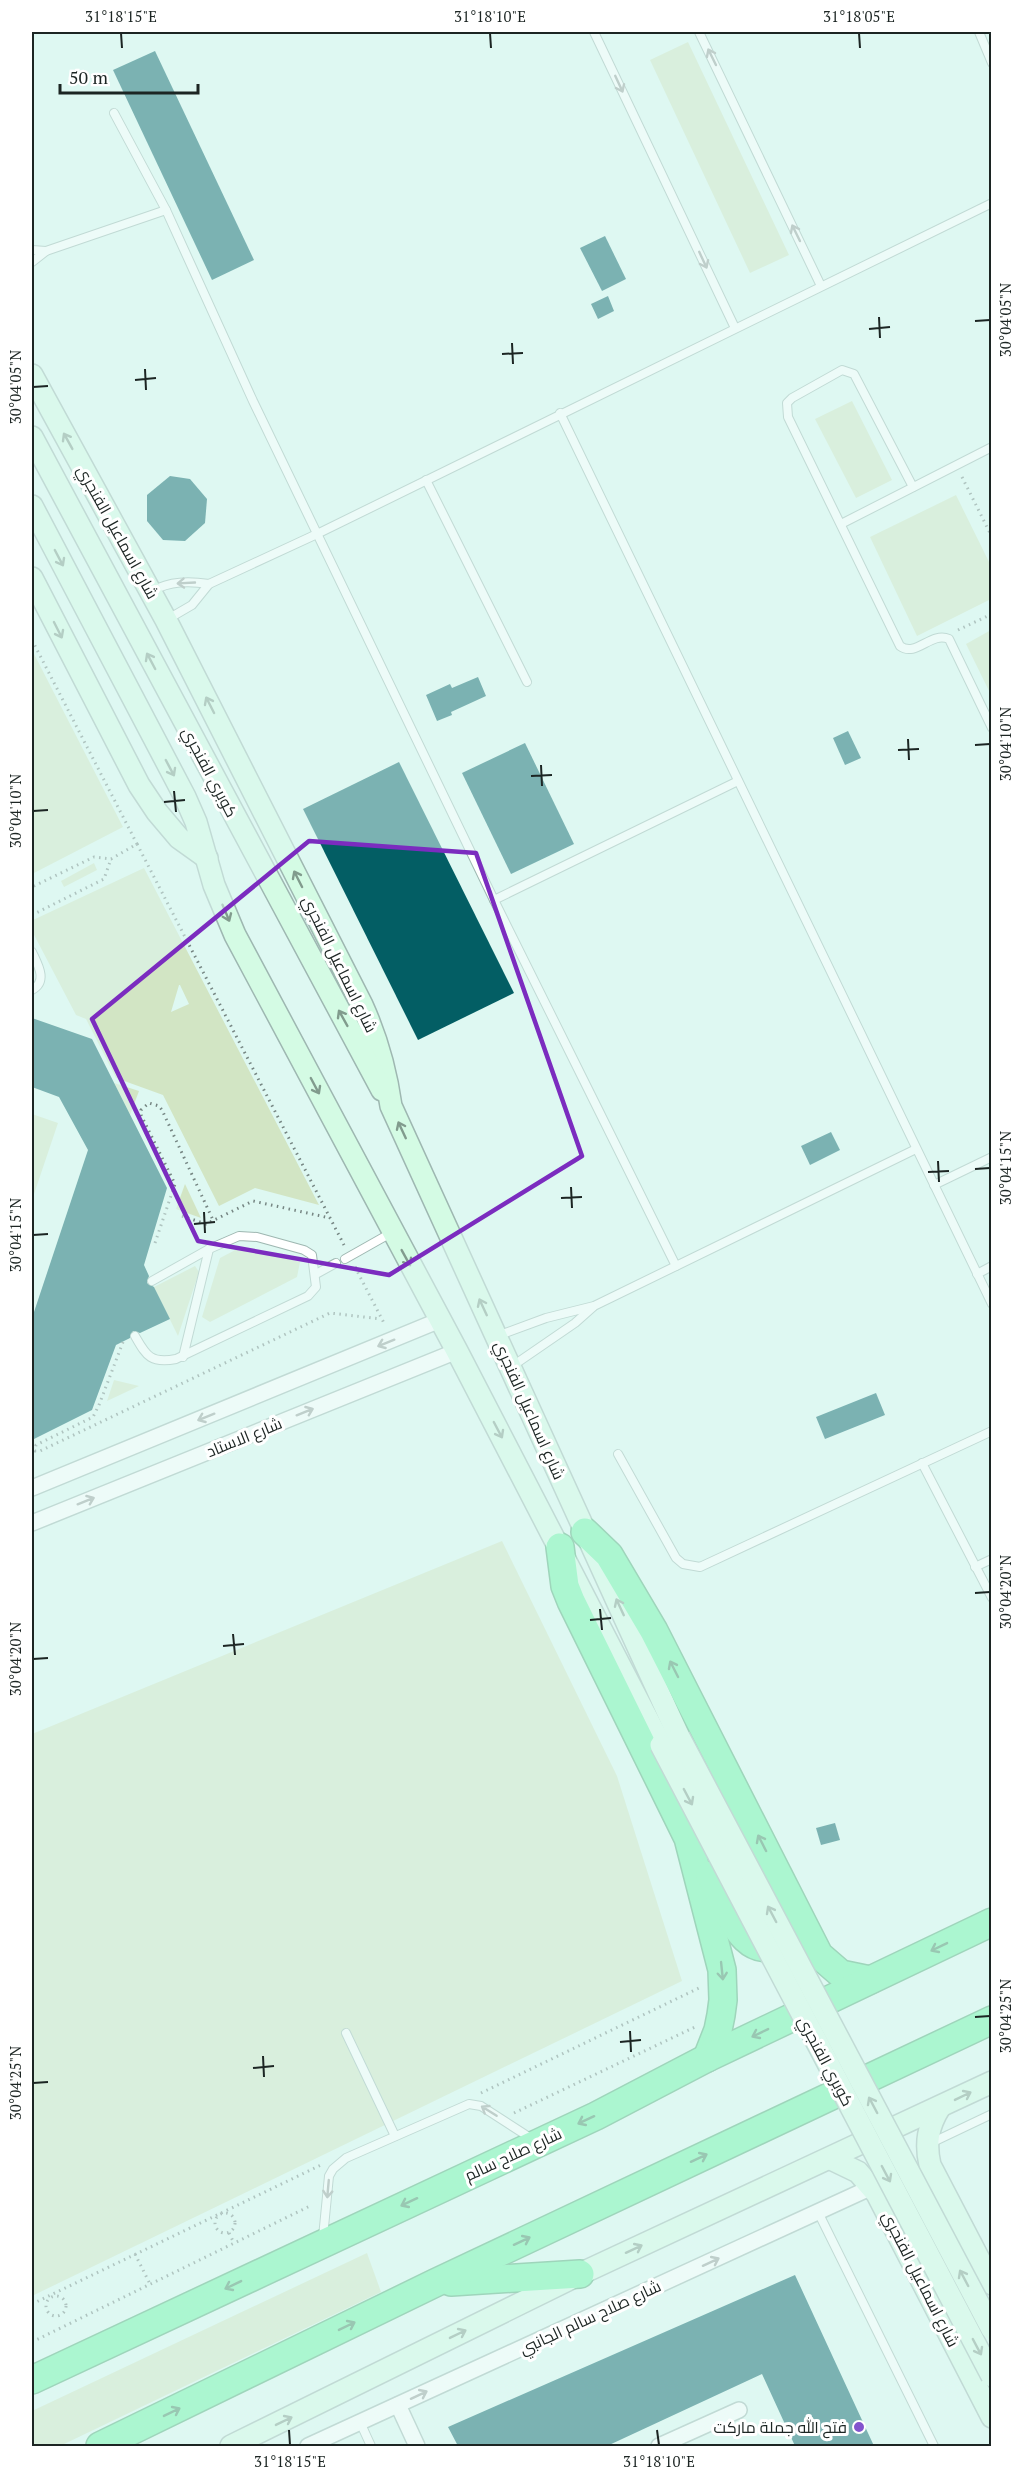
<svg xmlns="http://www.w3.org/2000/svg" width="1023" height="2478" font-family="'PT Serif',Cairo,serif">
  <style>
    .green { fill: #d2e5c4; fill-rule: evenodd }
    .building { fill: #035e64 }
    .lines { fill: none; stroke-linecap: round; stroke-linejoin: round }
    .lane-casing { stroke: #9eb7b1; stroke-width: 10 }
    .street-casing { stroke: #9eb7b1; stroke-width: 18 }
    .secondary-casing { stroke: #9eb7b1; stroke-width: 24 }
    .highway-casing { stroke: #51ab78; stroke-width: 30 }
    .path { stroke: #768683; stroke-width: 3; stroke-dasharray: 1.5 4.5; stroke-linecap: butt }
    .lane { stroke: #fff; stroke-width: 8 }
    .street { stroke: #fff; stroke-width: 15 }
    .secondary { stroke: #d4fbe4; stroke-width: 21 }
    .highway { stroke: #6ef3a6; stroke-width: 27 }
    .secondary-bridge-casing { stroke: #9eb7b1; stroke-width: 24; stroke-linecap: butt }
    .secondary-bridge { stroke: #d4fbe4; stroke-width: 21 }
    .oneway { stroke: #999d9c }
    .oneway2 { stroke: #819b8d }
    .oneway3 { stroke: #458c64 }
    .marked { fill: none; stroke: #7b2cbf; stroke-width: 4.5; stroke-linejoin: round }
    .ticks { fill: none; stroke: #1c2523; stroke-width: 2 }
    .poi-dot { fill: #8354cd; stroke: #fff; stroke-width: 2 }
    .labels { text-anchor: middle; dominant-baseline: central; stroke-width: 6; stroke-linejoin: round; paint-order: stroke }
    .street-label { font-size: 16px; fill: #1c2523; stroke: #fff }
    .poi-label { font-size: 16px; fill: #1c2523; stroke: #fff; text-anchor: end }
    .neatline { fill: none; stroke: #1c2523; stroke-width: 2 }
    .ticks-label { font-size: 15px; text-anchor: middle; fill: #1c2523 }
  </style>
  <rect width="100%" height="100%" fill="#def8f2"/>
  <g class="green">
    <path d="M688 42 789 255 750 273 650 60Z"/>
    <path d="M852 401 892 480 856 498 815 419Z"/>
    <path d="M956 495 991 566V599L917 636 870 537Z"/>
    <path d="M991 630V695L966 644Z"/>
    <path d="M32 650 123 827 32 874Z"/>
    <path d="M94 863 97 870 64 887 61 881Z"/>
    <path d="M144 868 319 1205 255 1188 219 1206 163 1095 116 1078 86 1019 76 1015 32 931 33 920ZM180 985 189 1004 171 1012 179 985Z"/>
    <path d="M114 1083 139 1091 130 1115Z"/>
    <path d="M32 1114 58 1123 32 1200Z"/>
    <path d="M185 1184 201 1218 176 1209Z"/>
    <path d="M241 1247 300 1262 297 1277 210 1322 202 1317 220 1258Z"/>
    <path d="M195 1266 199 1272 178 1336 154 1287Z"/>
    <path d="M114 1380 139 1386 107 1401Z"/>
    <path d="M502 1541 617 1776 682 1981 32 2296V1734Z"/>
    <path d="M367 2253 381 2292 60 2446H32V2411Z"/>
  </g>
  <g class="building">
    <path d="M155 51 254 260 212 280 113 70Z"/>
    <path d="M605 236 626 279 602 291 580 248Z"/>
    <path d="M608 296 614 311 598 319 591 304Z"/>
    <path d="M170 476 190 479 207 499 205 523 185 541 163 540 147 521V495Z"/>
    <path d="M478 677 486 696 451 712 452 715 437 721 426 695 450 684 452 688Z"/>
    <path d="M848 731 861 758 845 765 833 738Z"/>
    <path d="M525 743 574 844 511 874 462 773Z"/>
    <path d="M399 762 514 993 418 1040 303 809Z"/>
    <path d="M32 1018 92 1039 167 1188 144 1265 149 1276 147 1283 154 1287 170 1319 140 1333 133 1331 130 1338 116 1345 92 1410 32 1440V1318L88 1150 59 1097 32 1087Z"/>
    <path d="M831 1132 840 1150 810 1165 801 1146Z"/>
    <path d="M876 1393 885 1415 825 1439 816 1417Z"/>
    <path d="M835 1823 840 1840 821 1845 816 1828Z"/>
    <path d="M795 2275 874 2446H795L762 2374 607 2446H458L448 2427Z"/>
  </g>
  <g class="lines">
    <defs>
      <g id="lane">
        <path d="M594 32 735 328"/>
        <path d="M699 32 821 286"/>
        <path d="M979 32 992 63"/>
        <path d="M114 113 166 210 253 401 494 900 676 1266"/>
        <path d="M32 250 46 251"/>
        <path d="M32 262 46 251 166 210"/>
        <path d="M560 413 992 1304"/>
        <path d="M426 480 527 682"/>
        <path d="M913 487 854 374 842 370 792 398 787 403 788 417 900 646C916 658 931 631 949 639L992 728"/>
        <path d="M841 524 992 447"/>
        <path d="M152 591C170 581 189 581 209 584"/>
        <path d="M168 619 192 605 209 584 317 534 992 203"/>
        <path d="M494 900 738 781"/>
        <path d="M32 952C38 965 48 981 32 990"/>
        <path d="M934 1185 992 1157"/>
        <path d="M345 1259 391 1233"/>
        <path d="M316 1274 336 1263"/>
        <path d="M977 1274 992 1266"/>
        <path d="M135 1336C146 1355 150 1364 176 1359L308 1296 316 1287 312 1255 304 1250 257 1237 239 1236 209 1249 152 1281"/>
        <path d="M497 1336 546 1318 594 1306 916 1149"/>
        <path d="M183 1357 209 1249"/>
        <path d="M511 1367 575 1323 593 1307"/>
        <path d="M618 1454 676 1558 683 1564 700 1567 992 1431"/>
        <path d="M922 1463 992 1598"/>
        <path d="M975 1567 992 1559"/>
        <path d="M346 2033 395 2136"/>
        <path d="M931 2143 992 2114"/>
        <path d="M818 2212 934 2446"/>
        <path d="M323 2237 329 2176 333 2169 346 2158 469 2104 481 2106 532 2139"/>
        <path d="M360 2422 371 2446"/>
      </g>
      <g id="street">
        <path d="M32 1488 440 1320"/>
        <path d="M32 1523 457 1351"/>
        <path d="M398 2405 417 2446"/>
        <path d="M308 2446 872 2187"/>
        <path d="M659 2446 739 2410"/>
      </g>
      <g id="secondary">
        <path d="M32 375 166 620 362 1005C377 1038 386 1070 391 1106L679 1737"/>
        <path d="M32 437 382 1090"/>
        <path d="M32 506 185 797 196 822 214 885 235 935 457 1351 661 1745"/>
        <path d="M32 578 139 785 157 812 179 838 207 858"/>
        <path d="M940 2107C928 2126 925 2143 930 2165L992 2284"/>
        <path d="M831 2159 858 2172 877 2194 992 2417"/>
        <path d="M231 2446 580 2274 992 2082"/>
      </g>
      <g id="highway">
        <path d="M585 1532 609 1555 654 1631 819 1955 841 1974 870 1980"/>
        <path d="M560 1547 565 1586 571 1601 688 1838 722 1970 723 2000 721 2015 718 2030 707 2058"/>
        <path d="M710 1875C728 1906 741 1968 788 1941"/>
        <path d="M451 2282 580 2274"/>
        <path d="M32 2380 596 2116 707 2058 992 1922"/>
        <path d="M100 2446 435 2283 992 2020"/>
      </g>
    </defs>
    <use href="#lane" class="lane-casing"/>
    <use href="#street" class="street-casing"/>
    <use href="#secondary" class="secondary-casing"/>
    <use href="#highway" class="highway-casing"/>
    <g class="path">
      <path d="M962 477 992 537"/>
      <path d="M958 630 992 614"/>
      <path d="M32 640 137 844 111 859 94 857 32 887"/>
      <path d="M137 844 344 1245"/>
      <path d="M32 915 104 879 111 859"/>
      <path d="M182 1216 206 1224 253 1201 330 1218"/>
      <path d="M155 1243 175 1184 141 1115V1110L149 1103 159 1106 162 1110 213 1220"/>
      <path d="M355 1267 385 1325"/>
      <path d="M123 1342 99 1405 93 1417 36 1445 35 1451H40L330 1313 381 1319"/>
      <path d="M481 2093 699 1988"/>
      <path d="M514 2113 695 2027"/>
      <circle cx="225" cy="2223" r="10"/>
      <path d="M229 2233 234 2243"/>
      <path d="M135 2254 150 2284"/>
      <circle cx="56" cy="2306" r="10"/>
      <path d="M32 2304 321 2165"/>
      <path d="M32 2342 312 2205"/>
    </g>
    <use href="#lane" class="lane"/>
    <use href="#street" class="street"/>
    <use href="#secondary" class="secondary"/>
    <use href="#highway" class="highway"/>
    <defs>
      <g id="secondary-bridge">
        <path d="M679 1737 992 2329"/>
        <path d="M661 1745 992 2376"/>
      </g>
    </defs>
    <use href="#secondary-bridge" class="secondary-bridge-casing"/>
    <use href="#secondary-bridge" class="secondary-bridge"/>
  </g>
  <defs><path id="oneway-shaft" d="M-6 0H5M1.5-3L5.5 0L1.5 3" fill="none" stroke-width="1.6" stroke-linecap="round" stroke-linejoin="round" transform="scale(1.5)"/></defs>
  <g class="oneway">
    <use href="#oneway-shaft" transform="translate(712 57) rotate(-116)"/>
    <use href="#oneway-shaft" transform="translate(619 84) rotate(65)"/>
    <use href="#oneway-shaft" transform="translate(796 233) rotate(-116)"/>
    <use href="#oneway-shaft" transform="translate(703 260) rotate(65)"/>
    <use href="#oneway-shaft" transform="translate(186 583) rotate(177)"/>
    <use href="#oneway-shaft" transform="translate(386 1343) rotate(158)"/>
    <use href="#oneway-shaft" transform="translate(305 1412) rotate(-22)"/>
    <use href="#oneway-shaft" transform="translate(206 1417) rotate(158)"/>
    <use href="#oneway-shaft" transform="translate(86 1501) rotate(-22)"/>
    <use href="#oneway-shaft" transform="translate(489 2111) rotate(-148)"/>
    <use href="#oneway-shaft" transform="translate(328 2189) rotate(95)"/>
    <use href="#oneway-shaft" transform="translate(711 2262) rotate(-25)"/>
    <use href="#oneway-shaft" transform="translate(419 2395) rotate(-25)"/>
  </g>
  <g class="oneway2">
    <use href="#oneway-shaft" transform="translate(68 441) rotate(-119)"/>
    <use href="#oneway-shaft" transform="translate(59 558) rotate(62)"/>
    <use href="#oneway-shaft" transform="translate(58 630) rotate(63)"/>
    <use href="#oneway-shaft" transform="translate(151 661) rotate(-118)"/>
    <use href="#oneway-shaft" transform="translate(210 705) rotate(-117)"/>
    <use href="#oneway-shaft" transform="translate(170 768) rotate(62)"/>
    <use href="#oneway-shaft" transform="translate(298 879) rotate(-117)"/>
    <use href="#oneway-shaft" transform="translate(226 913) rotate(67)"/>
    <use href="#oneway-shaft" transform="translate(343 1018) rotate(-119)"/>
    <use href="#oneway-shaft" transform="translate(315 1086) rotate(62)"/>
    <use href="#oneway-shaft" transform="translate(402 1130) rotate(-115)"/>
    <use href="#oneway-shaft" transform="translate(406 1258) rotate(61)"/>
    <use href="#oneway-shaft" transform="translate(483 1307) rotate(-115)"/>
    <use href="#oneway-shaft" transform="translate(498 1430) rotate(62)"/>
    <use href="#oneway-shaft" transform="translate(620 1607) rotate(-115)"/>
    <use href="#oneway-shaft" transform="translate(688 1797) rotate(62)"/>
    <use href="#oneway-shaft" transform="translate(772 1914) rotate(-118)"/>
    <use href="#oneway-shaft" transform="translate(963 2096) rotate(-26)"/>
    <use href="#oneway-shaft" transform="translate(873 2105) rotate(-118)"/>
    <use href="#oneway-shaft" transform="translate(886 2174) rotate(62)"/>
    <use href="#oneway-shaft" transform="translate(634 2249) rotate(-25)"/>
    <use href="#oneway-shaft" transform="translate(964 2278) rotate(-118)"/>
    <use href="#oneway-shaft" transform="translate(458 2334) rotate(-26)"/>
    <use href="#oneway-shaft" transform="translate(977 2347) rotate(62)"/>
    <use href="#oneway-shaft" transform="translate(284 2421) rotate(-26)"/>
  </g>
  <g class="oneway3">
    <use href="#oneway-shaft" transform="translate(674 1669) rotate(-117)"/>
    <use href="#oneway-shaft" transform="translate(762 1843) rotate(-117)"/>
    <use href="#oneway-shaft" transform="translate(939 1947) rotate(154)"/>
    <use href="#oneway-shaft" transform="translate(722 1971) rotate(84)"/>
    <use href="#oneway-shaft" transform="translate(760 2033) rotate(154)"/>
    <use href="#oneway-shaft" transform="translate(586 2120) rotate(155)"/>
    <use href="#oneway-shaft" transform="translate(699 2158) rotate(-25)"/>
    <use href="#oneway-shaft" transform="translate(409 2202) rotate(155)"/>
    <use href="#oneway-shaft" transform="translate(522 2241) rotate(-25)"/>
    <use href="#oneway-shaft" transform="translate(233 2285) rotate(154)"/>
    <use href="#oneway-shaft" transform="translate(347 2326) rotate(-26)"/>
    <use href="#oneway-shaft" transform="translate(172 2412) rotate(-26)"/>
  </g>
  <path d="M0 0H1023V2478H0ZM309 841 476 853 582 1156 389 1275 198 1241 92 1019Z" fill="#def8f2" fill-opacity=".55" fill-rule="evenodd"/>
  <path class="marked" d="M309 841 476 853 582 1156 389 1275 198 1241 92 1019Z"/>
  <path class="ticks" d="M121 33 122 48M490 33 491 48M859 33 860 48M879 317 880 338M975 321 990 320M869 329 890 327M512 343 513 364M502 354 523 353M145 369 146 390M135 380 156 378M33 387 48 386M908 739 909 760M975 745 990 744M898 750 919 749M541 765 542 786M531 776 552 775M174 791 176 812M164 802 185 800M33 811 48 810M938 1161 939 1182M975 1169 990 1168M928 1172 949 1171M571 1187 572 1208M561 1198 582 1197M204 1212 205 1233M194 1224 215 1222M33 1235 48 1234M975 1593 990 1592M600 1609 602 1630M590 1620 611 1618M233 1634 235 1655M223 1646 244 1644M33 1659 48 1658M975 2017 990 2016M630 2031 631 2052M620 2042 641 2040M263 2056 264 2077M253 2068 274 2066M33 2083 48 2082M289 2430 290 2445M657 2430 659 2445"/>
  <circle class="poi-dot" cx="859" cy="2427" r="6"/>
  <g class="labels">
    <g class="street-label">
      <text transform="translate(118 532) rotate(61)">شارع اسماعيل الفنجري</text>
      <text transform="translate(210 772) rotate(62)">كوبري الفنجري</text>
      <text transform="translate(340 964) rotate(64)">شارع اسماعيل الفنجري</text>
      <text transform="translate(530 1410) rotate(66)">شارع اسماعيل الفنجري</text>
      <text transform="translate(244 1437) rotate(-22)">شارع الاستاد</text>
      <text transform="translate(826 2061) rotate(62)">كوبري الفنجري</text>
      <text transform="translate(513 2154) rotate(-25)">شارع صلاح سالم</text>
      <text transform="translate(921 2279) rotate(63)">شارع اسماعيل الفنجري</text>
      <text transform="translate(590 2317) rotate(-25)">شارع صلاح سالم الجانبي</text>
    </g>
    <g class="poi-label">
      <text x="847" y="2427">فتح الله جملة ماركت</text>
    </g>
  </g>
  <rect width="1023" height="2478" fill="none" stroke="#ffffff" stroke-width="66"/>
  <path d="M60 84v9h138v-9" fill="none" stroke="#1c2523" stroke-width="3"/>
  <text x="69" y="84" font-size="18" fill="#1c2523" stroke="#ffffff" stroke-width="4.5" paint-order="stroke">50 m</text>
  <rect x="33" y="33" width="957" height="2412" class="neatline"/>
  <g class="ticks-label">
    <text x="121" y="22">31°18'15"E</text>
    <text x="490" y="22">31°18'10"E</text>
    <text x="859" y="22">31°18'05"E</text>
    <text transform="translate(1006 320) rotate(-90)" y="5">30°04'05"N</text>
    <text transform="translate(16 387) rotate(-90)" y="5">30°04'05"N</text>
    <text transform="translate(1006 744) rotate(-90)" y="5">30°04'10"N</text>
    <text transform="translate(16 811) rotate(-90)" y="5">30°04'10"N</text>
    <text transform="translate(1006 1168) rotate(-90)" y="5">30°04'15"N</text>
    <text transform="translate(16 1235) rotate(-90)" y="5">30°04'15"N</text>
    <text transform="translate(1006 1592) rotate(-90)" y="5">30°04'20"N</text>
    <text transform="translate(16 1659) rotate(-90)" y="5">30°04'20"N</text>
    <text transform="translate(1006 2016) rotate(-90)" y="5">30°04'25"N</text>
    <text transform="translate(16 2083) rotate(-90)" y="5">30°04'25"N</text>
    <text x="290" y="2467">31°18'15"E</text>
    <text x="659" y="2467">31°18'10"E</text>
  </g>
</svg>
